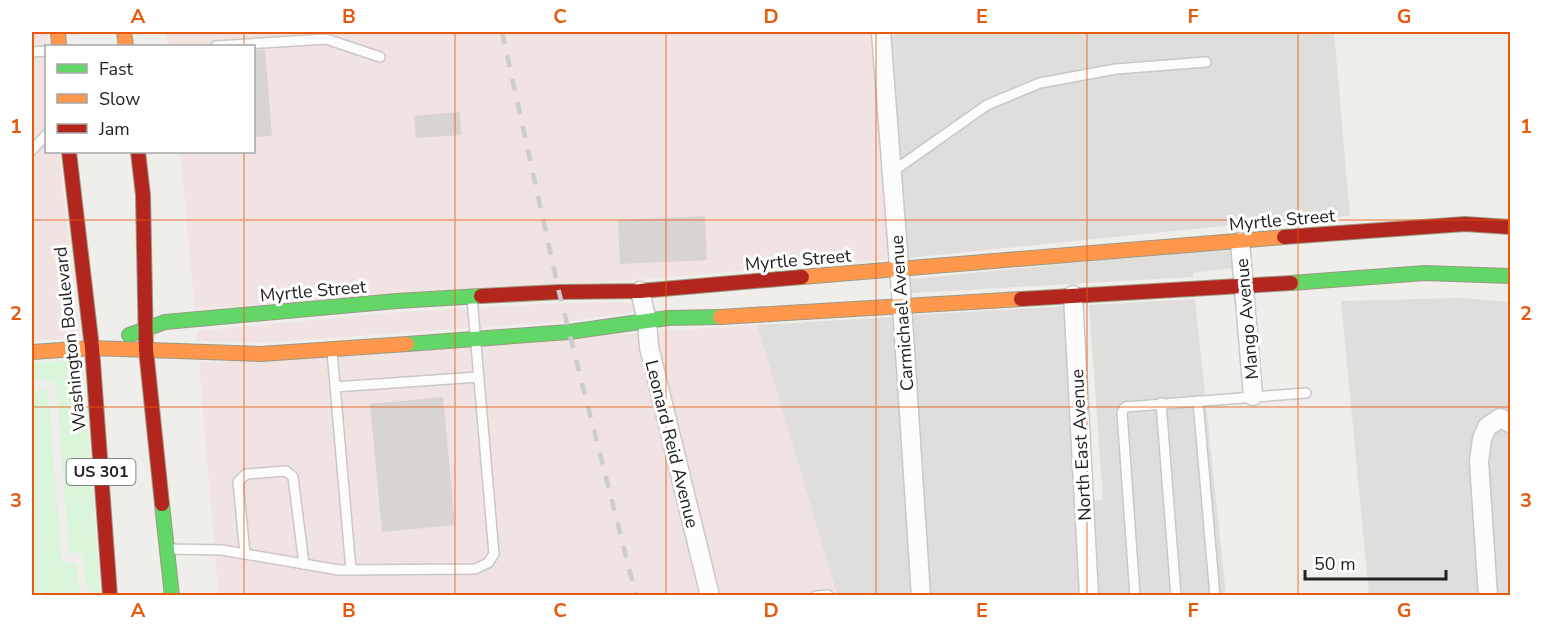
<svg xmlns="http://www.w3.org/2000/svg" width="1542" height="627" font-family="'Nunito Sans',sans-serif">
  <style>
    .residential { fill: #dfdedc }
    .commercial { fill: #f1e3e1 }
    .park { fill: #daf5da }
    .building { fill: #d7d4d2 }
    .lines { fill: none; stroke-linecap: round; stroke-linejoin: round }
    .lane-casing { stroke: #c9c8c7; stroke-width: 12 }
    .street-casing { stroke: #c9c8c7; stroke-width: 21 }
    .fast-casing { stroke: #999a82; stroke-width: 16 }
    .slow-casing { stroke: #999a82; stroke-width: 16 }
    .jam-casing { stroke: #999a82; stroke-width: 16 }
    .lane { stroke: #fdfcfc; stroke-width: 9 }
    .street { stroke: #fdfcfc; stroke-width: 18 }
    .fast { stroke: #63d668; stroke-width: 14 }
    .slow { stroke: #ff974d; stroke-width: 14 }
    .jam { stroke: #b3261e; stroke-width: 14 }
    .rail { stroke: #ccc; stroke-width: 4.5; stroke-dasharray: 12 12; stroke-linecap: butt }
    .grid { fill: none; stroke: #e8590c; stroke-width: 1.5; stroke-opacity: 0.55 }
    .labels { text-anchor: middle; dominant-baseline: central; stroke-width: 6; stroke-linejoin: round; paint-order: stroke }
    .shield { fill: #fff; stroke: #646464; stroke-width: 1.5 }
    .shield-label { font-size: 16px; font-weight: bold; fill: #222 }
    .street-label { font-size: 18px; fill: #222; stroke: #fff }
    .neatline { fill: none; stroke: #e8590c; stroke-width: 2 }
    .grid-label { font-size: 20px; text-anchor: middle; font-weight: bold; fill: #e8590c }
  </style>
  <rect width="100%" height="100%" fill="#f0eeeb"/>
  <g class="residential">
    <path d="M891 32H1334L1350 216 1253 223 908 258Z"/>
    <path d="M1237 247 1239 267 1193 273V277L911 293 910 279Z"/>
    <path d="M1461 298 1510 302V595H1369L1341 301Z"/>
    <path d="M1195 299 1226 595H931L912 315 1070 306 1084 502 1103 500 1089 305Z"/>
    <path d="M893 317 911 595H837L757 325Z"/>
  </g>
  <g class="commercial">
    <path d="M32 32H48L46 46V152H59L80 338 32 341Z"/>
    <path d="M166 32H871L888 259 647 279 195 309 180 152H254V46H168Z"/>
    <path d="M633 302 635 312 568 321 261 343 197 341V331L397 312 559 303Z"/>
    <path d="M757 325 837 595H720L659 345 657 331Z"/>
    <path d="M638 333 640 350 700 595H218L199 363Z"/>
  </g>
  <g class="park">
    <path d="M83 359 100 595H88L83 556 79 553H69L56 386C50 378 41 381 32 381V363Z"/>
    <path d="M48 389 62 563 77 562 80 595H32V391Z"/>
  </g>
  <g class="building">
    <path d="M254 50H265L272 136 254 137Z"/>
    <path d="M460 112 461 135 416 138 414 116Z"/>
    <path d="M705 216 707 260 620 264 618 220Z"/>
    <path d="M443 397 455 525 382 532 370 404Z"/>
  </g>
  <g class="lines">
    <defs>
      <g id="lane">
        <path d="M216 46 326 39 380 57"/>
        <path d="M32 52 46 51"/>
        <path d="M32 150 46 135"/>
        <path d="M892 172 987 105 1040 83 1116 69 1206 62"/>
        <path d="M332 351 351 570"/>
        <path d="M335 387 478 377"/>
        <path d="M1198 401 1215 596"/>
        <path d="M1161 403 1176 596"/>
        <path d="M170 549 222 550 339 570 475 569 488 563 494 554 472 298"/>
        <path d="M245 554 238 482 246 474 286 471 293 477 304 564"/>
        <path d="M816 596 828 595"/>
        <path d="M1135 596 1122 412 1125 407 1306 393"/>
      </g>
      <g id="street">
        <path d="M881 32 902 305 921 596"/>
        <path d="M1240 242 1253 396"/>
        <path d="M640 291 647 321 649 347 710 596"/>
        <path d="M1073 295 1089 596"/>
        <path d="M1488 596 1479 461 1482 439 1487 427 1500 418 1510 423"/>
      </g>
      <g id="fast">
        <path d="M1291 283 1425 273 1510 276"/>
        <path d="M129 335 165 322 397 301 481 296"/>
        <path d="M407 344 569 332 668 318 720 317"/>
        <path d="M162 504 172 596"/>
      </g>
      <g id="slow">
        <path d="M58 32 59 46"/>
        <path d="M124 32 126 46"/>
        <path d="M802 277 1284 237"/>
        <path d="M720 317 1021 299"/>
        <path d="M32 352 92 348 261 354 407 344"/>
      </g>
      <g id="jam">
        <path d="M69 152 92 348 110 596"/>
        <path d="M138 152 143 195 146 350 162 504"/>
        <path d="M1284 237 1465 224 1510 227"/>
        <path d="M481 296 559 292 640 291 802 277"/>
        <path d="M1021 299 1291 283"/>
      </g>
    </defs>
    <use href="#lane" class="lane-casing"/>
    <use href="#street" class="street-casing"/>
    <use href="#fast" class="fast-casing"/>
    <use href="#slow" class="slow-casing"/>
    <use href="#jam" class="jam-casing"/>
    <use href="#lane" class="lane"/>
    <use href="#street" class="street"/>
    <use href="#fast" class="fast"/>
    <use href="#slow" class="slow"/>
    <use href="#jam" class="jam"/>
    <path class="rail" d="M502 32 559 292 636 596"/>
  </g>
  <path class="grid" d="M244 32V46M455 32V596M666 32V596M876 32V596M1087 32V596M1298 32V596M244 152V596M32 220H1510M32 407H1510"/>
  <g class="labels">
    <rect class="shield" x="66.5" y="459" width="69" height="26" rx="4.5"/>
    <g class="shield-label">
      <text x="101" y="472">US 301</text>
    </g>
    <g class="street-label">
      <text transform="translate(1282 220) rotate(-5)">Myrtle Street</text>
      <text transform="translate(798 260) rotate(-5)">Myrtle Street</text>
      <text transform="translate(313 291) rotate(-5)">Myrtle Street</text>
      <text transform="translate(902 313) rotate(-94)">Carmichael Avenue</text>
      <text transform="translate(1247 319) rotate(-95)">Mango Avenue</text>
      <text transform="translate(70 339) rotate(-96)">Washington Boulevard</text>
      <text transform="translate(672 444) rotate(76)">Leonard Reid Avenue</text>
      <text transform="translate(1081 445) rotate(-93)">North East Avenue</text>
    </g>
  </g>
  <rect width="1542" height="627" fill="none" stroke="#ffffff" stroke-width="66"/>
  <rect x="45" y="45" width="210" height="108" fill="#ffffff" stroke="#a7a7a7" stroke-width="1.5"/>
  <rect x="57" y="64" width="30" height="9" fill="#63d668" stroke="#a7a7a7" stroke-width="1.5"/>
  <text x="99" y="75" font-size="18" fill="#222222">Fast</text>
  <rect x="57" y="94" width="30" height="9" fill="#ff974d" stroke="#a7a7a7" stroke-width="1.5"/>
  <text x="99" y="105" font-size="18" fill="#222222">Slow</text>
  <rect x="57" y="124" width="30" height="9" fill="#b3261e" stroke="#a7a7a7" stroke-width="1.5"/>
  <text x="99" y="135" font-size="18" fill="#222222">Jam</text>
  <path d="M1305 570v9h141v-9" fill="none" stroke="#222222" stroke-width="3"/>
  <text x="1314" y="570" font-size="18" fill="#222222" stroke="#ffffff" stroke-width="4.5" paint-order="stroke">50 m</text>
  <rect x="33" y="33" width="1476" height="561" class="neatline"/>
  <g class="grid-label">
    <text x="138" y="23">A</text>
    <text x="349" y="23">B</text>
    <text x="560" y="23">C</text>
    <text x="771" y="23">D</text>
    <text x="982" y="23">E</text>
    <text x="1193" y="23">F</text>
    <text x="1404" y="23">G</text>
    <text x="16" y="133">1</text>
    <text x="1526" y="133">1</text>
    <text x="16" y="320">2</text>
    <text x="1526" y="320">2</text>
    <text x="16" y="507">3</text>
    <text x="1526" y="507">3</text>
    <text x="138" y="617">A</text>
    <text x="349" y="617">B</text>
    <text x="560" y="617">C</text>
    <text x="771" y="617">D</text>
    <text x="982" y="617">E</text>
    <text x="1193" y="617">F</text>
    <text x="1404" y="617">G</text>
  </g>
</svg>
